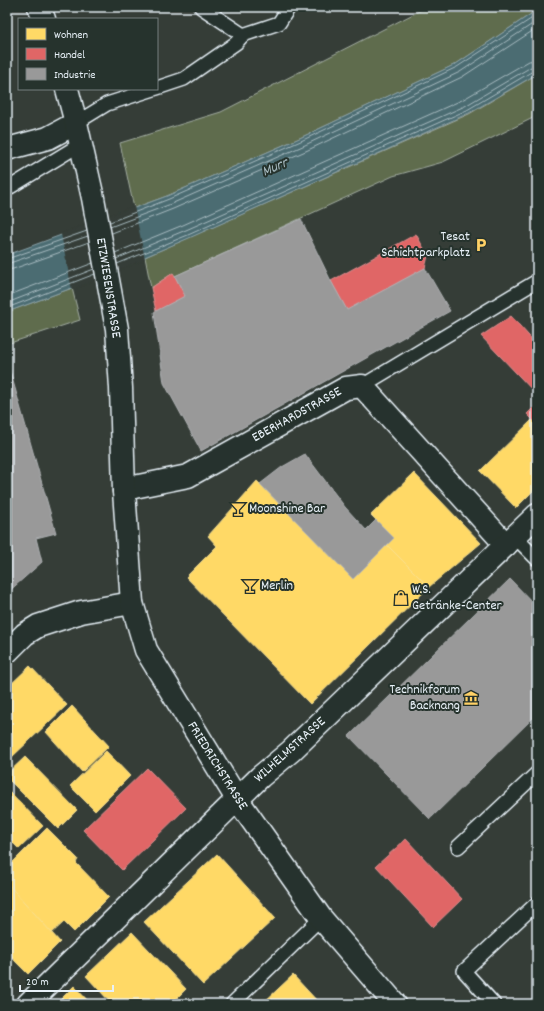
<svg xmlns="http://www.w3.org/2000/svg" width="544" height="1011" font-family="Dekko,sans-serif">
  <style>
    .green { fill: #5f6c4e; stroke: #a4aea3 }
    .water { fill: #4b6c72; stroke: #8aa1a8 }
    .pier { fill: #353d37 }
    .homes { fill: #ffd966; stroke: #f8e092 }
    .shops { fill: #e06666; stroke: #e29092 }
    .industry { fill: #999; stroke: #b1b3b6 }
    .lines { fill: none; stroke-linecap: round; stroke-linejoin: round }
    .shore { stroke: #a9bcc2; stroke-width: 1 }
    .lane-casing { stroke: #e8f1f8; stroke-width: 16 }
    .street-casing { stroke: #e8f1f8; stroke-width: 25 }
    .secondary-casing { stroke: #e8f1f8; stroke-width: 25 }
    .lane { stroke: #26332d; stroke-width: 13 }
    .street { stroke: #26332d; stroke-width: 22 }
    .secondary { stroke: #26332d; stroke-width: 22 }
    .labels { text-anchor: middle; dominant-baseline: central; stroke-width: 4; stroke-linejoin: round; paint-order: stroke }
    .poi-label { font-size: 14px; fill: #e8f1f8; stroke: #26332d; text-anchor: start }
    .street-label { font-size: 14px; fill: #e8f1f8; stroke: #26332d }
    .water-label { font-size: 15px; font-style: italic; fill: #a9bcc2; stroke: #26332d }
  </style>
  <rect width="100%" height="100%" fill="#353d37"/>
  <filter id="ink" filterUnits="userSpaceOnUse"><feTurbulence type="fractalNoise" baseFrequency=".025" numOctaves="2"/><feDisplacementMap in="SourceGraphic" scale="8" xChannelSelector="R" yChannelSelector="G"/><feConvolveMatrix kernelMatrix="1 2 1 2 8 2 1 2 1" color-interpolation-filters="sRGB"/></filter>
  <g filter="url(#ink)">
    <g class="green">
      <path d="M427 7H537V10L456 64 302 137 167 196 134 208 120 143 221 112Z"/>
      <path d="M537 74V116L443 162 393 176 175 276 173 273 151 288 145 257 469 114Z"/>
      <path d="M72 288 80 320 7 344V312Z"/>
    </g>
    <path class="water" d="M537 10V74L469 113 189 238 72 288 7 312V255L167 196 302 137 456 64Z"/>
    <path class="pier" d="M134 206 145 259 72 290 61 234Z"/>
    <g class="homes">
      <path d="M532 420 537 424V487L516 508 480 471Z"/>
      <path d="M414 473 481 543 429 587 387 545 394 538 371 515Z"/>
      <path d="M257 481 353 579 387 545 429 587 310 704 186 577 217 546 208 536Z"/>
      <path d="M30 666 67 705 12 757 7 751V688Z"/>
      <path d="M72 706 109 746 82 772 46 732Z"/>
      <path d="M106 751 130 776 95 811 70 786Z"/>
      <path d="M25 757 77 810 58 829 7 778V774Z"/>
      <path d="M7 789 43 826 19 849 7 837Z"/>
      <path d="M47 828 78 859 76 863 109 897 74 932 64 922 51 934 7 883V868Z"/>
      <path d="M217 854 275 918 203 985 144 922Z"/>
      <path d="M7 883 60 942 28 974 7 953Z"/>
      <path d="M132 932 186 989 171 1004H112L86 976Z"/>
      <path d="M293 975 320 1004H262Z"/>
      <path d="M74 986 91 1004H56Z"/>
    </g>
    <g class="shops">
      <path d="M416 234 428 256 425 268 347 310 331 281Z"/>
      <path d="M173 273 185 296 156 311 151 288Z"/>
      <path d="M511 316 537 345V395L481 336Z"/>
      <path d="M537 404V424L527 414Z"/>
      <path d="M147 768 186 808 122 870 83 830Z"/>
      <path d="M406 839 462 899 433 927 376 866Z"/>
    </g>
    <g class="industry">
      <path d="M301 219 331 281 347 310 425 268 450 311 201 451 164 383 154 312 185 296 175 276Z"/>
      <path d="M7 360 56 533 36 538 42 562 7 593Z"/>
      <path d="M305 454 345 507 366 530 376 520 394 538 353 579 260 484 282 467Z"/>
      <path d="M510 579 537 607V714L430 819 349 736Z"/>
    </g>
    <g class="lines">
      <g class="shore">
        <path d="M110 222 169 199 303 140 457 67 537 15"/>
        <path d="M110 227 171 204 305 145 460 72 537 21"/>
        <path d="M112 233 173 209 308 150 462 77 537 28"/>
        <path d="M115 253 183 225 462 100 529 61 537 60"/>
        <path d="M7 259 87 231"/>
        <path d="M116 259 186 230 465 106 531 67 537 66"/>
        <path d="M7 264 88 236"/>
        <path d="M117 264 188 235 467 110 533 71H537"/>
        <path d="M7 270 13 269 89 242"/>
        <path d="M7 296 93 263"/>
        <path d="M7 303 94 269"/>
        <path d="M7 308 95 274"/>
      </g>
      <defs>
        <g id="lane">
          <path d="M243 35 279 23 289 7"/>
          <path d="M157 88 184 79 236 43 243 35 201 7"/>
          <path d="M76 123 107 104 154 89"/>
          <path d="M7 189 81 144"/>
          <path d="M362 386 537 281"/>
          <path d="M515 537 537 559"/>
          <path d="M458 847 537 773"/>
          <path d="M232 1004 321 918"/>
          <path d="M494 1004 464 971 537 903"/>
        </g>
        <g id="street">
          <path d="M7 149 48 138 76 123"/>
          <path d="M124 491 134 487 188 476 346 388 362 386 506 545"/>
          <path d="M7 652 25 634 38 626 81 612 132 603"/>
          <path d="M28 1004 260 777 291 751 537 515"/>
        </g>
        <g id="secondary">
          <path d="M39 7 44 19"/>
          <path d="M67 89 76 123 93 198 117 329 121 388 124 491 132 603 146 650 237 799 321 918 395 1004"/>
        </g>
      </defs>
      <use href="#lane" class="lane-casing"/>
      <use href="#street" class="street-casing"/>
      <use href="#secondary" class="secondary-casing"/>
      <use href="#lane" class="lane"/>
      <use href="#street" class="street"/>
      <use href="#secondary" class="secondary"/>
    </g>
  </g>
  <defs>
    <symbol id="parking-bare" viewBox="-9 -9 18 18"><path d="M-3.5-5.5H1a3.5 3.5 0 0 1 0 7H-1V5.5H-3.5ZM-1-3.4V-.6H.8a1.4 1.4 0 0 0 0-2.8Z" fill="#ffd166" stroke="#26332d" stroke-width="2.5" paint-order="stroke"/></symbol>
    <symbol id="bar-bare" viewBox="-9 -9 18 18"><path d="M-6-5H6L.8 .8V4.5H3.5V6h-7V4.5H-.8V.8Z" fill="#ffd166" stroke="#26332d" stroke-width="2.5" paint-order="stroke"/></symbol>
    <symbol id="shop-bare" viewBox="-9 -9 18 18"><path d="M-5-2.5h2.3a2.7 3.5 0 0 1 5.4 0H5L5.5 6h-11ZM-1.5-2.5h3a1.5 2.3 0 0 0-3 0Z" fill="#ffd166" stroke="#26332d" stroke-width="2.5" paint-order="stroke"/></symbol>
    <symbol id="museum-bare" viewBox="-9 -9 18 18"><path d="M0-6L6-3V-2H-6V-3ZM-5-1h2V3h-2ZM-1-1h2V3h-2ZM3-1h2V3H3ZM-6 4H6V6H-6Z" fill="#ffd166" stroke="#26332d" stroke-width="2.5" paint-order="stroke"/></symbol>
  </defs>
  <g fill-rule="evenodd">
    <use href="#parking-bare" x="471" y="235" width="20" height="20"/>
    <use href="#bar-bare" x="228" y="499" width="20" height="20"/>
    <use href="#bar-bare" x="240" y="576" width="20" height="20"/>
    <use href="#shop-bare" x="391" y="588" width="20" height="20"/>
    <use href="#museum-bare" x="461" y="688" width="20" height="20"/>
  </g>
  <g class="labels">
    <g class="poi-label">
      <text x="470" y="237" text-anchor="end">Tesat<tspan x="470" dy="16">Schichtparkplatz</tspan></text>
      <text x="249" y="509">Moonshine Bar</text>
      <text x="261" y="586">Merlin</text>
      <text x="412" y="590">W.S.<tspan x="412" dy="16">Getränke-Center</tspan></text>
      <text x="460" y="690" text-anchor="end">Technikforum<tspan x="460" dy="16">Backnang</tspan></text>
    </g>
    <g class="street-label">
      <text transform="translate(108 288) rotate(81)">ETZWIESENSTRASSE</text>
      <text transform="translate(297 415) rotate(-29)">EBERHARDSTRASSE</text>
      <text transform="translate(290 750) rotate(-42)">WILHELMSTRASSE</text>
      <text transform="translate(217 766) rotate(58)">FRIEDRICHSTRASSE</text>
    </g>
    <g class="water-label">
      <text transform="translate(275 168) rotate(-24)">Murr</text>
    </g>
  </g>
  <rect width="544" height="1011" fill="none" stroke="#26332d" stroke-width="24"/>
  <rect x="12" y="12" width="520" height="987" fill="none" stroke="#e8f1f8" stroke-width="1.5" filter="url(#ink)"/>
  <rect x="18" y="18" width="140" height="72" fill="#26332d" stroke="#747f7e"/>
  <rect x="26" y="28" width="20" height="12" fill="#ffd966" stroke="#747f7e"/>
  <text x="54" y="38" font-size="12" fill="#e8f1f8">Wohnen</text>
  <rect x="26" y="48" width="20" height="12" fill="#e06666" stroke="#747f7e"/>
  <text x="54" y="58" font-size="12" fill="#e8f1f8">Handel</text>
  <rect x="26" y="68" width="20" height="12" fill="#999999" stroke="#747f7e"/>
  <text x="54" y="78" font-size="12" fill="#e8f1f8">Industrie</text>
  <path d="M20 985v6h93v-6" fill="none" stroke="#e8f1f8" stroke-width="2"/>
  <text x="26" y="985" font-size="12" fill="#e8f1f8" stroke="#26332d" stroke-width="3" paint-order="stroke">20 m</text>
</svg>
